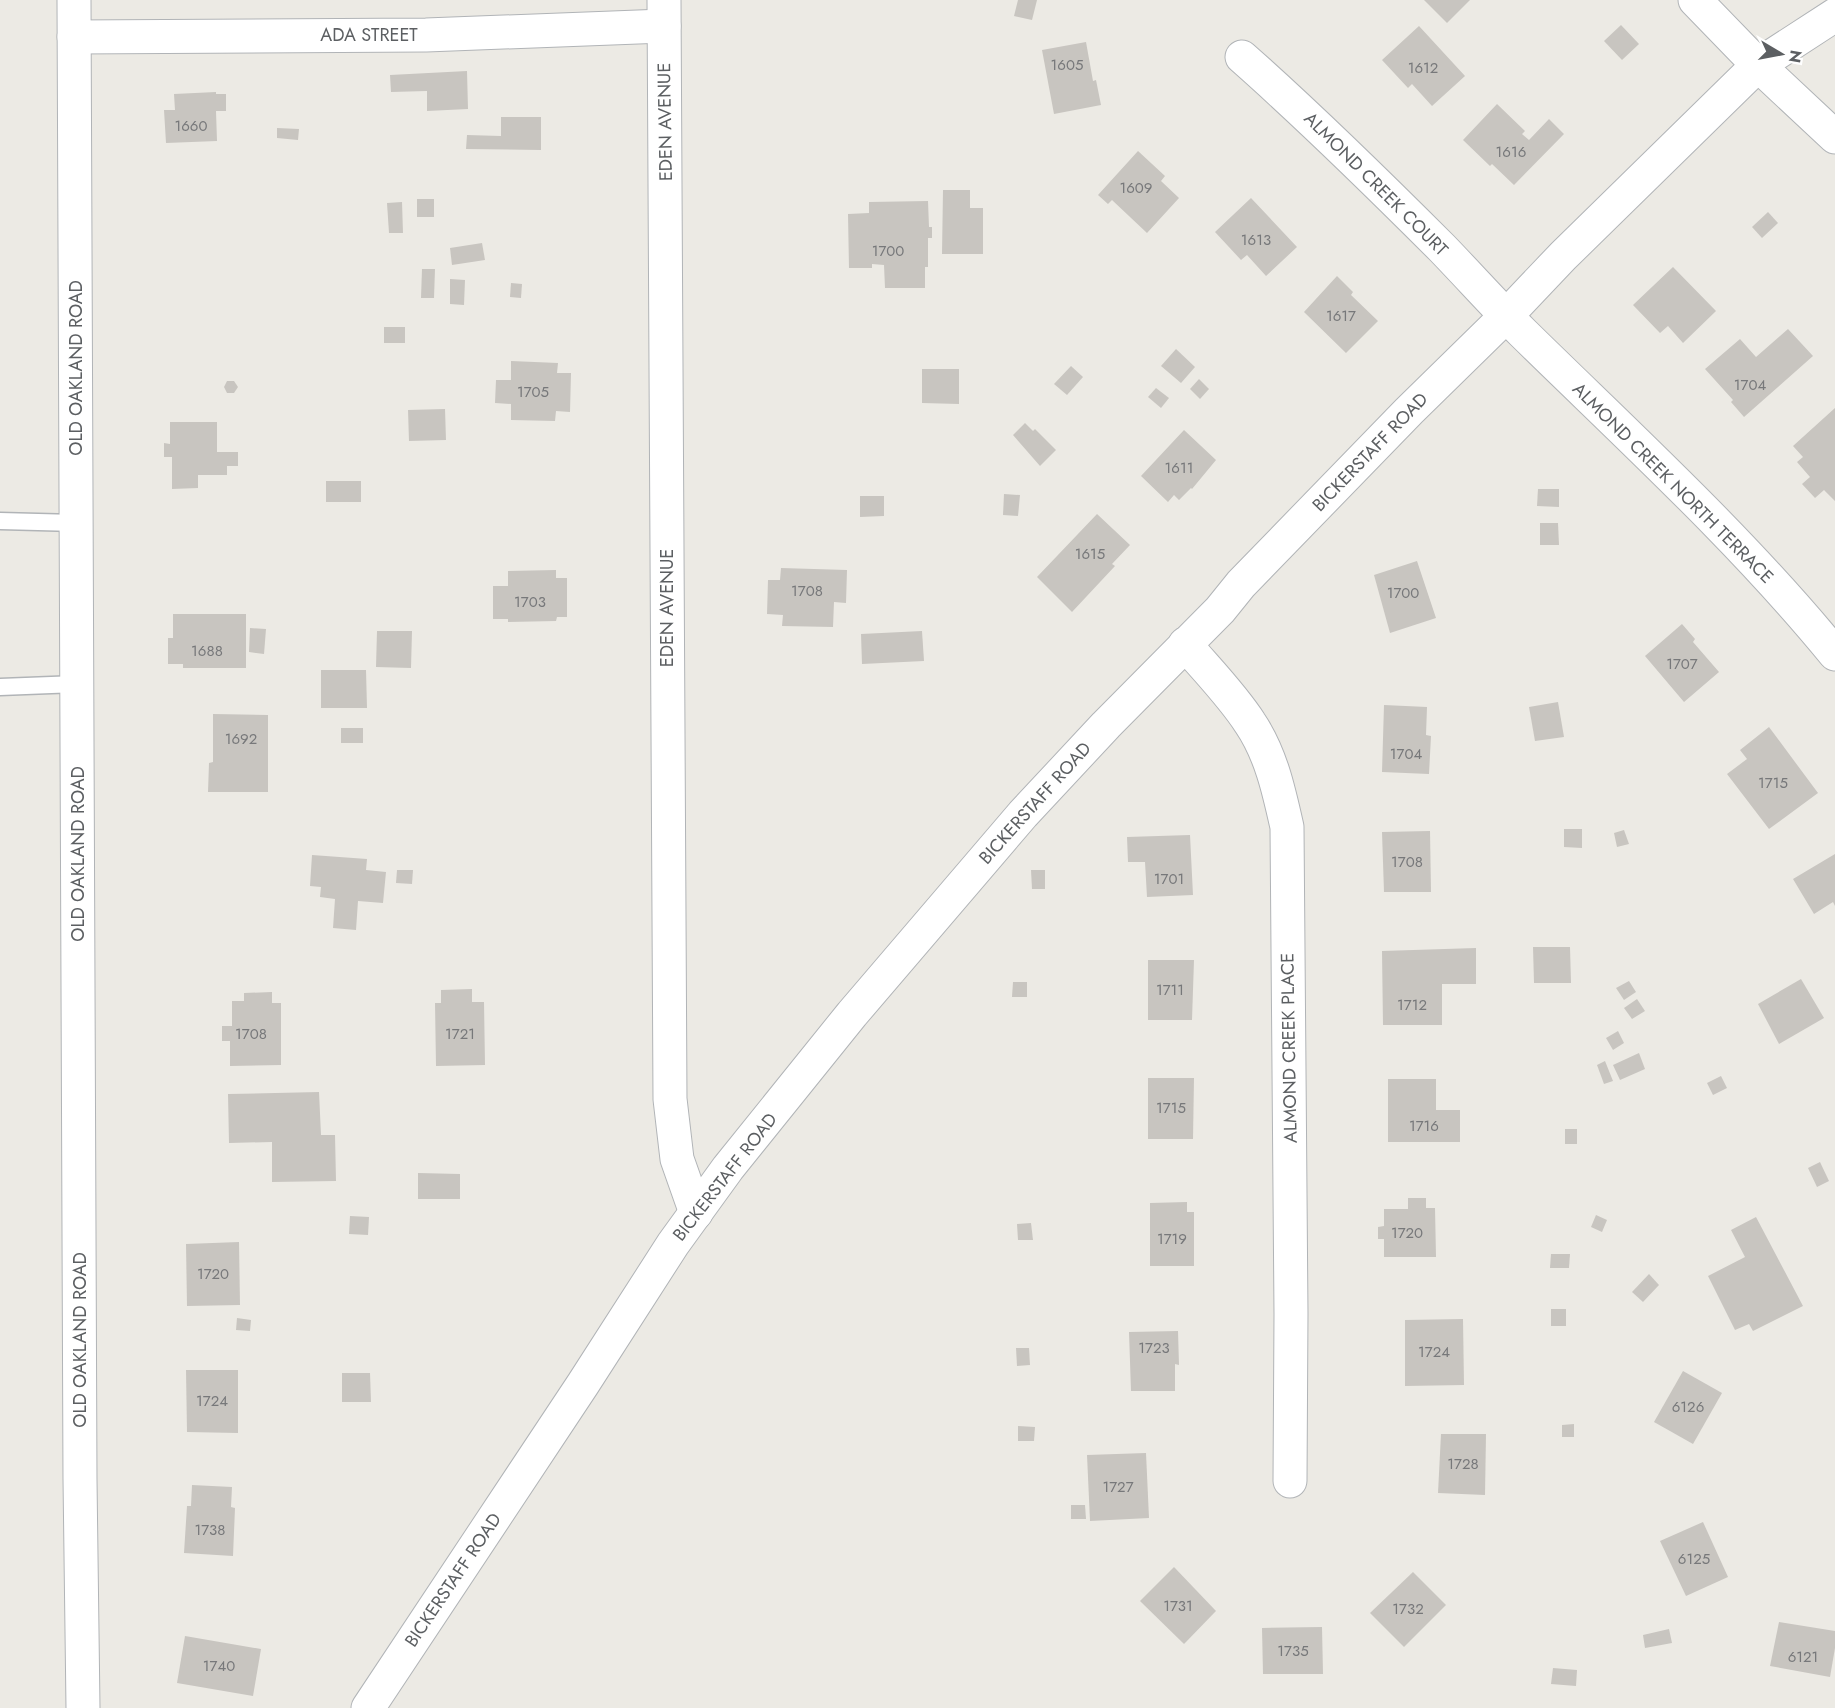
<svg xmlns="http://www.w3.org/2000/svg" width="1835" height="1708" font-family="Jost,sans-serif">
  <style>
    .building { fill: #c8c5c0 }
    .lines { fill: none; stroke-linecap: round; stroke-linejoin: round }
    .service-casing { stroke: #b1b4b7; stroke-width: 19 }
    .minor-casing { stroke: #b1b4b7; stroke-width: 35 }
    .tertiary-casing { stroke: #b1b4b7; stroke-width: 35 }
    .service { stroke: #fff; stroke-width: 16 }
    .minor { stroke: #fff; stroke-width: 33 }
    .tertiary { stroke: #fff; stroke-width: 33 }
    .labels { text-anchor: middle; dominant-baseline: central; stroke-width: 4.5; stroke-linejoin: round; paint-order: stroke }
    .number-label { font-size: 15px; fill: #77787a }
    .street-label { font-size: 18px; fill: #5c5f62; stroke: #fff }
  </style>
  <rect width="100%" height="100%" fill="#eceae4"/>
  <g class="building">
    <path d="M1018 0H1037L1032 20 1014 16Z"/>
    <path d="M1424 0H1470L1447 23Z"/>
    <path d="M1621 25 1639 44 1622 60 1604 41Z"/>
    <path d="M1419 26 1465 76 1432 106 1412 84 1408 88 1382 60Z"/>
    <path d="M1086 42 1093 81 1096 80 1101 105 1054 114 1042 50Z"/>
    <path d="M467 71 468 109 427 111V91L391 92 390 75Z"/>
    <path d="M216 92V94H226V111H216L217 141 166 143 164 110H175L174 94Z"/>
    <path d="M1497 104 1525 131 1522 134 1529 140 1549 119 1564 134 1514 185 1492 164 1490 166 1463 140Z"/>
    <path d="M501 117H541V150L466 149 467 135 501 136Z"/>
    <path d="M277 128 299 129 298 140 277 138Z"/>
    <path d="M1138 151 1165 176 1161 181 1179 198 1147 233 1112 200 1108 204 1098 195Z"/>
    <path d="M943 190H970V208H983V254H942Z"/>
    <path d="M1251 198 1297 247 1266 276 1247 255 1241 260 1215 232Z"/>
    <rect x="417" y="199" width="17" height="18"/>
    <path d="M928 201 929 227H932V238H928V267H925V288H885L884 265 872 264V268H849L848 214 869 213V202Z"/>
    <path d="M402 202 403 233H389L387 203Z"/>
    <path d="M1768 212 1778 223 1762 238 1752 227Z"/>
    <path d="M482 243 485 260 452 265 450 248Z"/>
    <path d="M1673 267 1716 311 1683 343 1668 326 1660 333 1633 305Z"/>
    <path d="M422 269H435L434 298H421Z"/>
    <path d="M1337 276 1353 292 1351 295 1378 321 1346 353 1304 312Z"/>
    <path d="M450 279 465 280 464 305 450 304Z"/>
    <path d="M511 283 522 284 521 298 510 297Z"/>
    <rect x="384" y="327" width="21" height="16"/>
    <path d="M1788 329 1813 356 1744 417 1731 402 1733 400 1705 369 1740 339 1756 357Z"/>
    <path d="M1176 349 1195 367 1181 383 1161 366Z"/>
    <path d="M511 361 558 363 557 373H571L570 412 556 411 555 421 511 420V404L495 403 496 380H511Z"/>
    <path d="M1071 366 1083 377 1067 395 1054 384Z"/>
    <path d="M922 369H959V404L922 403Z"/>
    <path d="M1199 379 1209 389 1200 399 1190 389Z"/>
    <path d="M227 381H234L238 387 234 393H227L224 387Z"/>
    <path d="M1156 388 1169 398 1161 408 1148 397Z"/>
    <path d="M1835 408V501L1824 490 1815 498 1802 484 1810 477 1797 462 1803 457 1793 446Z"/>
    <path d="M445 409 446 440 409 441 408 410Z"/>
    <path d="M170 422H217V452H238V466H227V475H198V488L172 489V457H164V443L170 444Z"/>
    <path d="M1025 423 1033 431 1035 429 1056 450 1040 466 1013 435Z"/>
    <path d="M1184 430 1216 460 1192 489 1191 488 1179 500 1174 495 1168 502 1141 476Z"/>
    <rect x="326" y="481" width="35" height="21"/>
    <path d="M1538 489H1559V507L1537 506Z"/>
    <path d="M1004 494 1020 495 1018 516 1003 515Z"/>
    <path d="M860 496H884V516L860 517Z"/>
    <path d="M1097 514 1130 545 1112 564 1115 566 1072 612 1037 577Z"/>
    <path d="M1540 523H1558L1559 545H1540Z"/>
    <path d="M1417 561 1436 618 1390 633 1374 575Z"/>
    <path d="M781 568 847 570 846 603 834 602 833 627 782 626 783 615 767 614 768 580H780Z"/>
    <path d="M556 570V578H567V617H557L556 621 508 622V619H493V586H508V571Z"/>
    <path d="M173 614H246V668H183V664H168V638H173Z"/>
    <path d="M1682 624 1695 639 1693 642 1719 672 1684 702 1645 656Z"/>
    <path d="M250 628 266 629 264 654 249 652Z"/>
    <path d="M377 631H412L411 668 376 667Z"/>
    <path d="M922 631 924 661 862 664 861 634Z"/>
    <path d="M321 670H366L367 708H321Z"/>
    <path d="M1558 702 1564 737 1535 741 1529 707Z"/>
    <path d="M1384 705 1427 707 1426 735 1431 736 1429 774 1382 772Z"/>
    <path d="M213 714 268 715V792H208L209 763 213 762Z"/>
    <path d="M1769 727 1818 793 1769 829 1727 774 1747 759 1740 750Z"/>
    <rect x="341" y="728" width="22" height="15"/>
    <path d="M1564 829H1582V848L1564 847Z"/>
    <path d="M1624 830 1629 844 1617 847 1614 833Z"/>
    <path d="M1430 831 1431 892H1384L1382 832Z"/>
    <path d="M1190 835 1193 895 1147 897 1145 862H1128L1127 837Z"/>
    <path d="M1835 854V906L1833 902 1814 914 1793 879Z"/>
    <path d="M312 855 367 859 366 870 386 872 383 903 358 901 356 930 333 928 335 899 320 897 321 887 310 886Z"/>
    <path d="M397 870H413L412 884 396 883Z"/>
    <path d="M1031 870H1045V889H1032Z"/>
    <path d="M1533 947H1570L1571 983H1534Z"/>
    <path d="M1476 948V984H1442V1025H1383L1382 951Z"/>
    <path d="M1148 960H1194L1192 1020H1148Z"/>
    <path d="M1801 979 1824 1018 1779 1044 1758 1004Z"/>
    <path d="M1629 981 1636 992 1624 1000 1616 988Z"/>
    <path d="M1013 982H1027V997H1012Z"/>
    <path d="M472 989V1002H484L485 1065 436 1066 435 1003H441V990Z"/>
    <path d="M272 992V1003H281V1065L230 1066V1041H222V1026H232V1001H244V993Z"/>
    <path d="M1637 999 1645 1011 1632 1019 1624 1008Z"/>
    <path d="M1618 1031 1624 1043 1613 1050 1606 1038Z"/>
    <path d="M1639 1053 1645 1069 1620 1080 1613 1065Z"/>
    <path d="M1605 1061 1613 1081 1604 1084 1597 1065Z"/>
    <path d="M1721 1076 1727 1088 1713 1095 1707 1083Z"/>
    <path d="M1148 1078H1194L1193 1139H1148Z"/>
    <path d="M1388 1079H1436V1110H1460V1142H1388Z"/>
    <path d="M319 1092 321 1135H335L336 1181 272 1182V1142L229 1143 228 1094Z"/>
    <rect x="1565" y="1129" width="12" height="15"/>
    <path d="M1820 1162 1829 1181 1817 1187 1808 1168Z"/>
    <path d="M418 1173 460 1174V1199H418Z"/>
    <path d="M1408 1198H1426V1208H1435L1436 1257H1384V1239H1378V1227L1384 1226V1209H1408Z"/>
    <path d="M1187 1202V1212H1194V1266H1150V1203Z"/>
    <path d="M1596 1215 1607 1220 1602 1232 1591 1227Z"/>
    <path d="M350 1216 369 1217 368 1235 349 1234Z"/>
    <path d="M1756 1217 1803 1306 1753 1331 1749 1324 1735 1330 1708 1276 1745 1257 1731 1230Z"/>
    <path d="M1031 1223 1033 1240H1018L1017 1224Z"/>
    <path d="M239 1242 240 1305 187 1306 186 1244Z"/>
    <path d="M1551 1254H1570L1569 1268H1550Z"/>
    <path d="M1649 1274 1659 1285 1643 1302 1632 1292Z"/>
    <rect x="1551" y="1309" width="15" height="17"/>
    <path d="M237 1318 251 1320 250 1331 236 1330Z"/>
    <path d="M1463 1319 1464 1385 1405 1386V1320Z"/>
    <path d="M1178 1331 1179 1365 1175 1364V1391H1131L1129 1332Z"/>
    <path d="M1016 1348H1029L1030 1365 1017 1366Z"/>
    <path d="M186 1370H238V1433L187 1432Z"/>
    <path d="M1683 1371 1722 1393 1693 1444 1654 1422Z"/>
    <path d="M342 1373H370L371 1402H342Z"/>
    <path d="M1574 1424V1437H1562V1425Z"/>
    <path d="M1018 1426 1035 1427 1034 1441H1018Z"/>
    <path d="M1441 1434H1486L1485 1495 1438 1493Z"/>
    <path d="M1146 1453 1149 1518 1090 1521 1087 1455Z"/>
    <path d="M192 1485 232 1487 231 1507 235 1508 233 1556 184 1553 187 1506H191Z"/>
    <path d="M1071 1505H1085L1086 1519H1071Z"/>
    <path d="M1703 1522 1728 1577 1686 1596 1660 1541Z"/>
    <path d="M1174 1567 1216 1611 1184 1644 1140 1601Z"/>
    <path d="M1413 1572 1446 1605 1404 1647 1370 1613Z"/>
    <path d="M1779 1622 1835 1631V1648L1830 1677 1770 1666Z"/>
    <path d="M1322 1627 1323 1674H1263L1262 1628Z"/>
    <path d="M1669 1629 1672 1643 1645 1648 1643 1635Z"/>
    <path d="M185 1636 261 1649 253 1696 177 1683Z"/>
    <path d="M1553 1668 1577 1670 1576 1686 1551 1684Z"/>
  </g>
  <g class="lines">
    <defs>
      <g id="service">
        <path d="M0 521 76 523"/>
        <path d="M0 687 77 684"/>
      </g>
      <g id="minor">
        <path d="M74 0 80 1479 83 1708"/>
        <path d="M664 0 670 1099 677 1159 696 1213"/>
        <path d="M74 37 426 35 664 26"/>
        <path d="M1242 57C1311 118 1377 183 1442 248 1469 276 1495 305 1523 333 1629 437 1741 539 1835 654"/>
        <path d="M1185 644C1207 670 1232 695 1250 723 1271 754 1279 791 1287 827L1291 1314 1290 1481"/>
      </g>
      <g id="tertiary">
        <path d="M1695 0 1758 65 1835 137"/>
        <path d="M368 1708 583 1384 673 1244 728 1168 852 1014 1023 814 1106 725 1220 610 1241 584 1409 411 1506 316 1563 256 1758 65 1835 15"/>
      </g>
    </defs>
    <use href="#service" class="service-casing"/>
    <use href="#minor" class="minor-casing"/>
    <use href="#tertiary" class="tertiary-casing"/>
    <use href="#service" class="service"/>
    <use href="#minor" class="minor"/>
    <use href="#tertiary" class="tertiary"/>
  </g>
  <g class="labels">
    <g class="number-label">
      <text x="1067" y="65">1605</text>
      <text x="1423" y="68">1612</text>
      <text x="191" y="126">1660</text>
      <text x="1511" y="152">1616</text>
      <text x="1136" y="188">1609</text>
      <text x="1256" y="240">1613</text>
      <text x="888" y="251">1700</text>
      <text x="1341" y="316">1617</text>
      <text x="1750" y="385">1704</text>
      <text x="533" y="392">1705</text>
      <text x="1179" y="468">1611</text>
      <text x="1090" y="554">1615</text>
      <text x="807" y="591">1708</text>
      <text x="1403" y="593">1700</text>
      <text x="530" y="602">1703</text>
      <text x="207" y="651">1688</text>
      <text x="1682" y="664">1707</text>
      <text x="241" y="739">1692</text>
      <text x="1406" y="754">1704</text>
      <text x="1773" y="783">1715</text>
      <text x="1407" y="862">1708</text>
      <text x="1169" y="879">1701</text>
      <text x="1170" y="990">1711</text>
      <text x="1412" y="1005">1712</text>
      <text x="251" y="1034">1708</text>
      <text x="460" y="1034">1721</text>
      <text x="1171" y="1108">1715</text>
      <text x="1424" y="1126">1716</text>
      <text x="1407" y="1233">1720</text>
      <text x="1172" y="1239">1719</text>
      <text x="213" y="1274">1720</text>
      <text x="1154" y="1348">1723</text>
      <text x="1434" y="1352">1724</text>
      <text x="212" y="1401">1724</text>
      <text x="1688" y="1407">6126</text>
      <text x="1463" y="1464">1728</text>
      <text x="1118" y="1487">1727</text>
      <text x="210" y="1530">1738</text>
      <text x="1694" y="1559">6125</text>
      <text x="1178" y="1606">1731</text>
      <text x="1408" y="1609">1732</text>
      <text x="1293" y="1651">1735</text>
      <text x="1803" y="1657">6121</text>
      <text x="219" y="1666">1740</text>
    </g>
    <g class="street-label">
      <text x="369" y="35">ADA STREET</text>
      <text transform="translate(665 122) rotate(-91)">EDEN AVENUE</text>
      <text transform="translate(1376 184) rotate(45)">ALMOND CREEK COURT</text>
      <text transform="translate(76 368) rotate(-90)">OLD OAKLAND ROAD</text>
      <text transform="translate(1370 452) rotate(-46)">BICKERSTAFF ROAD</text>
      <text transform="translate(1673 483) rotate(45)">ALMOND CREEK NORTH TERRACE</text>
      <text transform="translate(667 608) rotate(-90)">EDEN AVENUE</text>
      <text transform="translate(1035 803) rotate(-48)">BICKERSTAFF ROAD</text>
      <text transform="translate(78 854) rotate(-90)">OLD OAKLAND ROAD</text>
      <text transform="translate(1289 1048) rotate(-91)">ALMOND CREEK PLACE</text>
      <text transform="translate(725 1177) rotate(-52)">BICKERSTAFF ROAD</text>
      <text transform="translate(80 1340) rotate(-90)">OLD OAKLAND ROAD</text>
      <text transform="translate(453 1580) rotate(-56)">BICKERSTAFF ROAD</text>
    </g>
  </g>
  <g transform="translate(1781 54) rotate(100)" stroke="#ffffff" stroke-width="4.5" paint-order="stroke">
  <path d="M0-4.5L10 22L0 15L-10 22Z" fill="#5c5f62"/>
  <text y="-9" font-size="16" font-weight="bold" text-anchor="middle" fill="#5c5f62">N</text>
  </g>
</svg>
